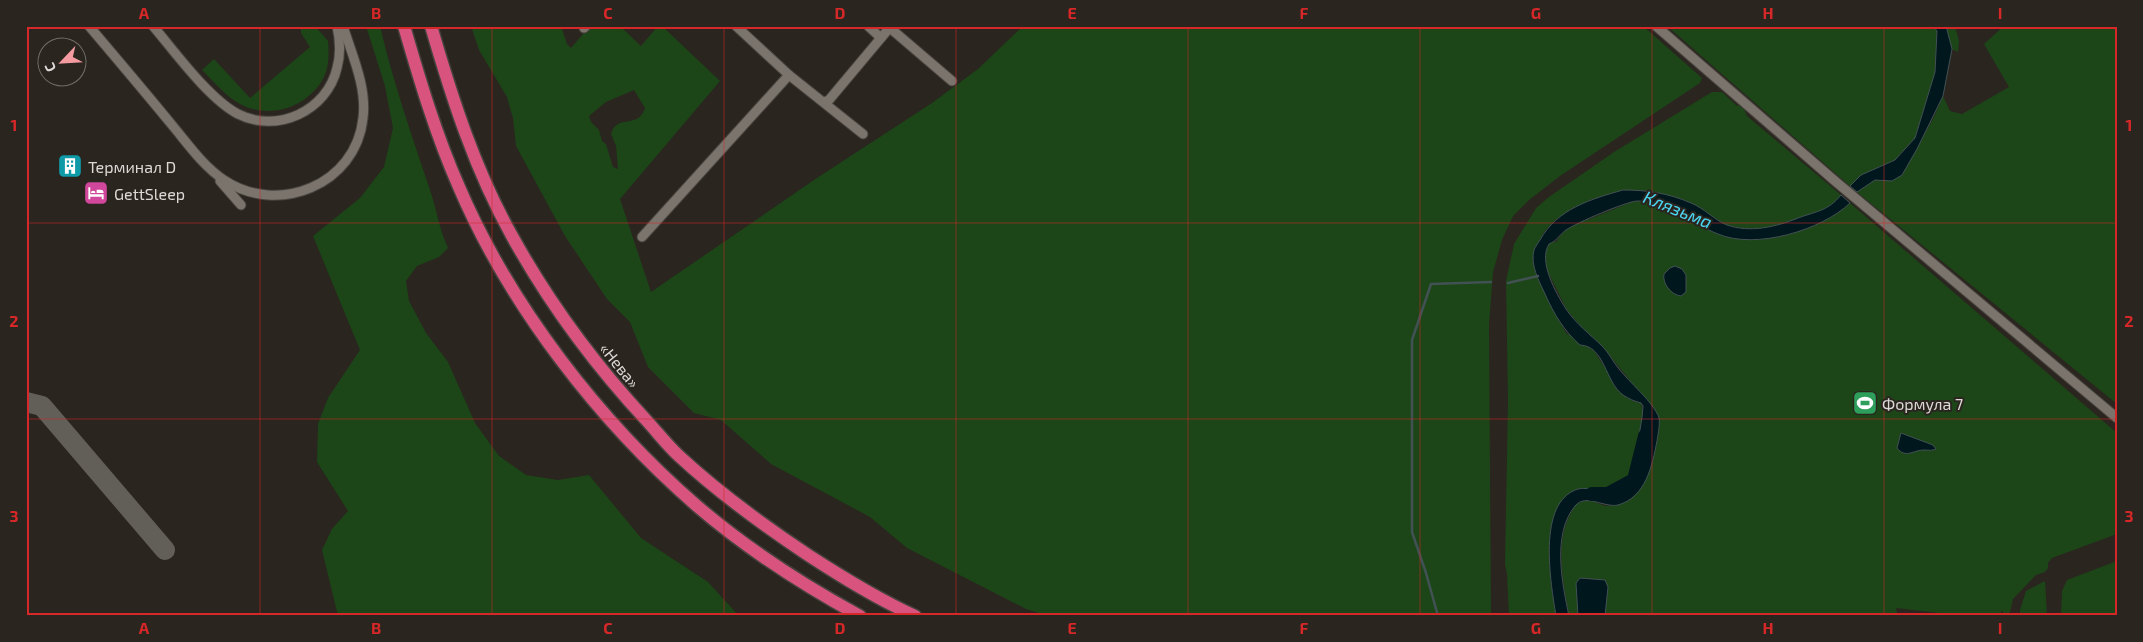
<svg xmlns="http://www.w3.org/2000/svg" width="2143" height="642" font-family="'Exo 2',sans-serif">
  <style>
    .green { fill: #1c4618; fill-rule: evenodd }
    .water { fill: #00171d; stroke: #425154 }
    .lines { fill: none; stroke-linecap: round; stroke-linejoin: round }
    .stream { stroke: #425154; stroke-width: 2.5 }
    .river { stroke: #00171d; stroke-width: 14 }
    .taxiway { stroke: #625e58; stroke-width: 20 }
    .minor-casing { stroke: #48433e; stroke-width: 11 }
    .highway-casing { stroke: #48433e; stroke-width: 15 }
    .minor { stroke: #7a746d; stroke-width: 9 }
    .highway { stroke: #d8547f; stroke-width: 12 }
    .grid { fill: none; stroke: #d62828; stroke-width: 1; stroke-opacity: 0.55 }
    .labels { text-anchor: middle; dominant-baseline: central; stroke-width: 4; stroke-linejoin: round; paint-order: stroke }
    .poi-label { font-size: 16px; fill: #ddd9d6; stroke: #2a251f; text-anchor: start }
    .street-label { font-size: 16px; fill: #ddd9d6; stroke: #2a251f }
    .water-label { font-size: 18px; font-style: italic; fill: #4bd7f3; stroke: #2a251f }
    .neatline { fill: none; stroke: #d62828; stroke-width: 2 }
    .grid-label { font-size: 16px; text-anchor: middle; font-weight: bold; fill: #d62828 }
  </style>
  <rect width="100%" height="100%" fill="#2a251f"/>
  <g class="green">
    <path d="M301 26H315L328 41C329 51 329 62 326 72 316 100 282 117 253 109 232 104 217 85 202 70L214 59 250 98 310 47 301 33Z"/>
    <path d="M366 26H380C393 82 412 136 430 190 437 210 439 229 448 248L439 257 417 266 406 281 409 301 426 333 448 362 475 423 499 456 526 475 558 480 589 475 641 538 708 582 739 616H338L322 550 332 529 348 511 317 462 318 424 328 398 360 350 313 236 360 198 384 167 393 128 385 86Z"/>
    <path d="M471 26H561L567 44 571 48 590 26H620L641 46 658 26H662L720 81 620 199 651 292 817 178 932 103 978 69 1023 26H1643L1702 78 1700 83 1560 176 1529 200 1513 216 1502 240 1493 272 1489 324 1491 616H1048L1026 609 907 548 870 517 771 464 721 420 694 413 648 367 630 322 607 299 565 236 516 146 513 118 507 97 479 50ZM634 90 645 108C638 130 617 113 611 134L616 146 618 169 613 167 606 144 602 141 599 130 591 122 589 116 606 102Z"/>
    <path d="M1667 26H1933L1937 31 1935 72 1915 138 1895 160 1861 175 1850 186Z"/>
    <path d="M1946 26H1955L1959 41 1958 52 1952 49Z"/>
    <path d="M2004 26H2117V404L1857 192 1875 180 1902 175 1934 117 1943 96 1950 111 1962 114 2009 87 1984 44Z"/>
    <path d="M1712 92H1722L1737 106 1738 105 1744 109 1747 116 1841 195 1832 206 1814 214 1763 229 1742 228 1726 225 1692 203 1649 190 1592 199 1571 209 1555 220 1544 232 1534 251V268L1549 302 1566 333 1594 351 1623 395 1633 401 1641 403 1643 414 1639 441 1640 460 1636 471 1630 481 1615 493 1606 494 1594 489 1562 500C1542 535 1550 577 1556 616H1509L1507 574 1505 564 1508 401 1506 281 1514 244 1536 208 1549 197 1614 152Z"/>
    <path d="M1634 201C1651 202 1672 209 1688 218 1698 223 1708 230 1718 234 1756 249 1821 231 1850 203L2117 433V534L2052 558 2048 563V568L2045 572 2036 575 2013 599 2010 612 2006 616H2002L2003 610 1997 616H1965L1896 608 1897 613 1926 616H1569C1564 583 1554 544 1571 513 1573 508 1575 504 1581 502 1591 498 1597 504 1606 506 1614 507 1625 501 1632 498L1658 416 1604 348 1591 338 1567 310 1545 266 1546 249 1549 243 1556 242 1564 231 1578 222 1590 219Z"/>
    <path d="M2117 561V616H2061L2062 591 2067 580Z"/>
    <path d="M2045 581 2047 616H2020V610L2026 591Z"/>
  </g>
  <g class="water">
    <path d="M1933 26H1946L1952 49 1943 96 1917 149 1902 175 1892 181 1875 180 1857 192 1850 186 1861 175 1895 160 1915 138 1935 72 1937 31Z"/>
    <path d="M1623 190C1647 190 1668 193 1691 203 1704 208 1714 220 1727 225 1750 233 1776 227 1798 218 1817 211 1828 211 1841 195L1850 203C1822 230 1756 250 1718 234 1692 224 1666 201 1637 201 1625 202 1576 223 1566 230 1559 235 1557 241 1549 244 1538 262 1556 293 1566 309 1576 324 1591 335 1603 347 1609 353 1613 362 1619 369 1630 383 1650 399 1658 415 1661 421 1658 434 1657 441 1652 466 1646 497 1618 505 1604 508 1586 493 1575 506 1552 534 1562 583 1569 616H1556C1551 584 1536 502 1578 489 1590 486 1601 495 1612 493 1625 492 1639 472 1640 460 1641 453 1638 447 1639 441 1639 429 1643 418 1643 406L1641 403C1634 401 1629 399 1623 395 1605 382 1605 346 1580 345 1564 331 1554 314 1545 294 1539 281 1530 265 1534 250 1535 247 1538 243 1540 240 1557 209 1591 199 1623 190Z"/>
    <path d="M1675 266 1682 269 1686 275V292L1681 296C1671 295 1662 283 1664 274L1670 268Z"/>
    <path d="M1901 433 1933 445 1936 449C1931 451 1930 450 1924 450 1913 450 1906 459 1897 448Z"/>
    <path d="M1580 578 1605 580 1608 587 1605 616H1578L1576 583Z"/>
  </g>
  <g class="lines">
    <g class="stream">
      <path d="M1508 283 1538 276"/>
      <path d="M1438 616 1426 573 1412 532V340L1431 284 1491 282"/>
    </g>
    <path class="river" d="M1592 494H1608L1634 480 1645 436"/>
    <path class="taxiway" d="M26 402 42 406 165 550"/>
    <defs>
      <g id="minor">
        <path d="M89 26C117 59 145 92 172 125 188 144 203 166 224 180 278 216 356 185 363 118 367 87 352 55 343 26"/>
        <path d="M153 26C175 52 209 99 238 114 277 134 327 111 337 68 341 54 340 40 337 26"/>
        <path d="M736 26 789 75 863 134"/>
        <path d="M868 26 881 38"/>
        <path d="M1656 26 1835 181 2117 418"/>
        <path d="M584 28 586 26"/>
        <path d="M890 28 952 81"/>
        <path d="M824 102 829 100 891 26"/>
        <path d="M220 181 241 205"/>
        <path d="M642 237 789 75"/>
      </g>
      <g id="highway">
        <path d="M404 26C420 81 436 135 459 187 510 306 599 421 697 506 746 548 803 585 860 616"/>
        <path d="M431 26C452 98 475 170 512 236 549 303 595 365 647 421 658 433 668 446 679 456 719 493 763 525 808 555 842 577 877 599 915 616"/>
      </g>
    </defs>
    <use href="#minor" class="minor-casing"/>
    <use href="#highway" class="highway-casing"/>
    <use href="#minor" class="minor"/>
    <use href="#highway" class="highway"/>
  </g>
  <path class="grid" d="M260 26V616M492 26V616M724 26V616M956 26V616M1188 26V616M1420 26V616M1652 26V616M1884 26V616M26 223H2117M26 419H2117"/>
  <defs>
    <symbol id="building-square" viewBox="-11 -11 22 22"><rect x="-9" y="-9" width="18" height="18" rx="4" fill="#0f9aa8" stroke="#2a251f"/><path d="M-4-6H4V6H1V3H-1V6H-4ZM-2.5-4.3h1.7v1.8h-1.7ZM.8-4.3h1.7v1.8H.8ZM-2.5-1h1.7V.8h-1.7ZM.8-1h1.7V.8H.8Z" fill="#fff"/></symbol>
    <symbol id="hotel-square" viewBox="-11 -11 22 22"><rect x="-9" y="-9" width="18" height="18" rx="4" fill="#d1479c" stroke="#2a251f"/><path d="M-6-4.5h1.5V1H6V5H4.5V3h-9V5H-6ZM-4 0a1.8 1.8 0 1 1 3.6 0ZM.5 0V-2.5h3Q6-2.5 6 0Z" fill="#fff"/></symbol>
    <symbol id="stadium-square" viewBox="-11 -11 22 22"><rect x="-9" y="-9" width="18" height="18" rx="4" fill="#2e9e5b" stroke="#2a251f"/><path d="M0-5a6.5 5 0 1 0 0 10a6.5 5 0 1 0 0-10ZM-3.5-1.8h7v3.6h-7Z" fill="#fff"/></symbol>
  </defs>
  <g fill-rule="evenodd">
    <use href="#building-square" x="56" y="152" width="28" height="28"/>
    <use href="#hotel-square" x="82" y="179" width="28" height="28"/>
    <use href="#stadium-square" x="1851" y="389" width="28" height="28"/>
  </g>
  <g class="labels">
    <g class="poi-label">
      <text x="88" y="166">Терминал D</text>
      <text x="114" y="193">GettSleep</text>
      <text x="1882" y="403">Формула 7</text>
    </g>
    <g class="street-label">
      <text transform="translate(620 365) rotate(51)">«Нева»</text>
    </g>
    <g class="water-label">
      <text transform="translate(1678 209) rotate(22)">Клязьма</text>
    </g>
  </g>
  <rect width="2143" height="642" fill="none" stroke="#2a251f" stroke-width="55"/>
  <g transform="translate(62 62) rotate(245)"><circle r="24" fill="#2a251f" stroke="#726d68"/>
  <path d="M0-4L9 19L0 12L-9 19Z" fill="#f49aa1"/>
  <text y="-8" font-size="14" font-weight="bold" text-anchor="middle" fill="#ddd9d6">С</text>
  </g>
  <rect x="28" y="28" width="2088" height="586" class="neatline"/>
  <g class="grid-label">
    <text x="144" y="19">A</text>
    <text x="376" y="19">B</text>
    <text x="608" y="19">C</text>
    <text x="840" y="19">D</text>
    <text x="1072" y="19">E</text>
    <text x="1304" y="19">F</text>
    <text x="1536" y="19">G</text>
    <text x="1768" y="19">H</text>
    <text x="2000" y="19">I</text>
    <text x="14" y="131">1</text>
    <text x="2129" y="131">1</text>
    <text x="14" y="327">2</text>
    <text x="2129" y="327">2</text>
    <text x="14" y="522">3</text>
    <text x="2129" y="522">3</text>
    <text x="144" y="634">A</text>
    <text x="376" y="634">B</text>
    <text x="608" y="634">C</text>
    <text x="840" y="634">D</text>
    <text x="1072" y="634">E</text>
    <text x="1304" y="634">F</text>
    <text x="1536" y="634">G</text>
    <text x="1768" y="634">H</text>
    <text x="2000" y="634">I</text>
  </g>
</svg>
